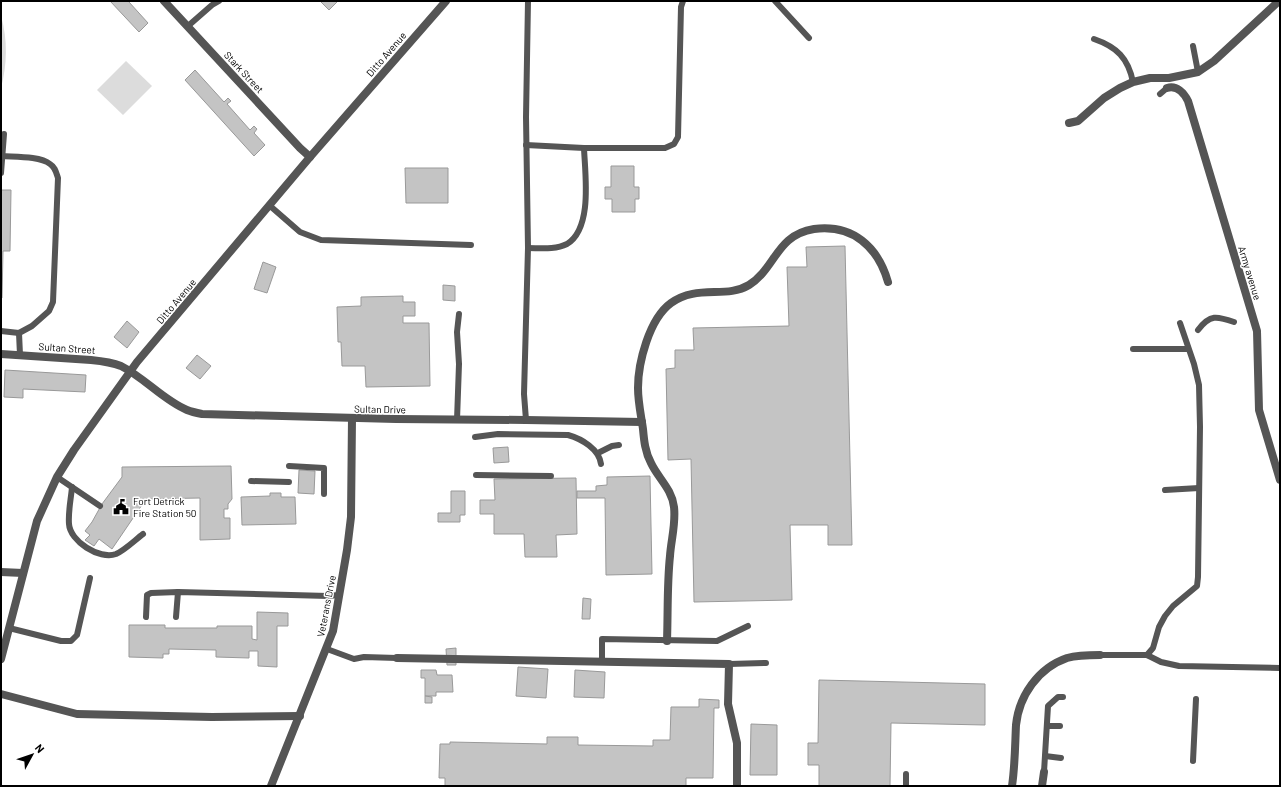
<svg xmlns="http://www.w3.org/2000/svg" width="1281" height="787" font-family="Barlow,sans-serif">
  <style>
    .green { fill: #dcdcdc }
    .building { fill: #c4c4c4; stroke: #999 }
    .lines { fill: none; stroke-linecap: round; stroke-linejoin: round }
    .lane { stroke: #555; stroke-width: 6 }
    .street { stroke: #555; stroke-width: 8 }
    .labels { text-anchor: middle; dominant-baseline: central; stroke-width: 3; stroke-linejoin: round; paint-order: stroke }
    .street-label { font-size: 10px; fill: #000; stroke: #fff }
    .poi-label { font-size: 10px; fill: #000; stroke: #fff; text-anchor: start }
  </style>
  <rect width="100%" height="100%" fill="#fff"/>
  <g class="green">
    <path d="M1 16C8 40 7 65 1 88Z"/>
    <path d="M126 61 152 86 123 115 97 90Z"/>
  </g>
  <g class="building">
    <path d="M110 1H129V2L148 23 139 32Z"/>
    <path d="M320 1H338L329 10Z"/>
    <path d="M195 70 224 102 228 98 231 101 227 104 250 130 254 126 257 129 254 133 265 145 254 156 185 80Z"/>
    <path d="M611 166H634V187H639V199H635V212H612V199H605V187H611Z"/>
    <path d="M405 168H448V203H406Z"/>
    <path d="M1 190H11L10 251H3L2 298H1Z"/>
    <path d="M845 246 852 545H828V525H790L792 600 694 602 691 459 668 460 666 369 675 368V350H694L693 328 789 326 787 267H807L806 247Z"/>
    <path d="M263 262 276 267 267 293 254 289Z"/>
    <path d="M443 285 455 286V301L443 300Z"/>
    <path d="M403 296V302H415V316H403V323H429L430 386 366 387 365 366H342L341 342H338L337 307 361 306V297Z"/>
    <path d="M127 321 139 332 127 348 114 337Z"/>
    <path d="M197 355 211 366 200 379 186 368Z"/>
    <path d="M5 370 86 375 85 392 23 389V398L4 397Z"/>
    <path d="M508 447 509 462 494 463 493 448Z"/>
    <path d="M231 466 232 499 228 504V509H224V518H230V539L200 540V498L146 499 112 549 99 539 94 546 85 540 90 535 85 531 92 522 102 504 122 477V467Z"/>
    <path d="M299 470 315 471 314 494 298 493Z"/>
    <path d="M650 476 652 574 606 575 605 498H577V491H596V486L607 485V477Z"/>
    <path d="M576 478 577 534 556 535 557 557H525L524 534H494V514H480V500H495L494 479Z"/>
    <path d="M451 491H465V515H460V522H438V513H451Z"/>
    <path d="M270 493H281V497H295L296 524 242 525 241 497 270 496Z"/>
    <path d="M583 598 591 599 590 619H582Z"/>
    <path d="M257 612 288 613V626H277V667L258 666V651H249V658L216 657V650L169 649V654H163V658L129 657V625H165V628H217V626H252V639L257 640Z"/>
    <path d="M456 648V665H447L446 649Z"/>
    <path d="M518 667 548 669 546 698 516 696Z"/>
    <path d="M421 670H436L437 675H452L453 692H436V696H425V678H421Z"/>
    <path d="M575 670 605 672 604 698 574 697Z"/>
    <path d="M819 680 985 684V725L891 723 890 786H819V765H808V743H818Z"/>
    <path d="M425 696 432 697V703H425Z"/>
    <path d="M699 699 719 700V708H714L713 778H686V786H445V778H439L440 744H450V742L547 744V737H578V745L653 746V740H670L671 707H699Z"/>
    <path d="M751 724 777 725V775H750Z"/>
  </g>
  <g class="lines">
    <g class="lane">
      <path d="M775 1 809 38"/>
      <path d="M188 26 212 5 219 1"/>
      <path d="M1094 39C1117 47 1128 58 1133 82"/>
      <path d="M1193 46 1198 72"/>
      <path d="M1160 94 1167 88"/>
      <path d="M526 145 584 148H665L674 144 678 137 681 7 683 1"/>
      <path d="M1 173 4 134"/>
      <path d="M269 205 300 232 321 240 471 245"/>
      <path d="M528 248C540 248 555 250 567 244 593 228 585 174 584 148"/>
      <path d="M1198 330C1210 314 1217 316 1234 322"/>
      <path d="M1 331 19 333 32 326 49 311 53 302 58 178C56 172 55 167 50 164 40 156 15 157 2 156"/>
      <path d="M19 333 20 355"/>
      <path d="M1133 349H1188"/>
      <path d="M457 420 459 364 457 332 459 314"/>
      <path d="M526 420 524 394 528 248 526 117 528 1"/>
      <path d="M475 437 498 434 568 435C582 439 599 449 601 464"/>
      <path d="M598 453 612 446 619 445"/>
      <path d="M289 466 324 468V494"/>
      <path d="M476 475 551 476"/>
      <path d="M57 477 100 506"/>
      <path d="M251 481 289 482"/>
      <path d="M72 487C71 499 68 512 69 524 70 541 99 560 116 554 125 550 135 540 143 534"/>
      <path d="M1165 490 1199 488"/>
      <path d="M146 617 147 595 151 593 178 592 328 596 339 595"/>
      <path d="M176 617 178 592"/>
      <path d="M9 628 61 641H71L77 635 90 578"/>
      <path d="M327 649 354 659 364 657 397 658"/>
      <path d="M1100 655H1147L1161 662 1179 666 1280 668"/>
      <path d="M1147 655 1153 648 1159 627 1165 616 1173 606 1197 586 1198 577 1200 427 1199 385 1194 364 1180 323"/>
      <path d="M602 662V639L717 641 748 626"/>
      <path d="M729 664 766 663"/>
      <path d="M1047 726H1060"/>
      <path d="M1045 756 1061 758"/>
      <path d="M1193 761 1196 699"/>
      <path d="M1044 772 1048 706 1058 697H1063"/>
      <path d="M906 774V786"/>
    </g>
    <g class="street">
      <path d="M164 1 300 148 310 157"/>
      <path d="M1167 88C1177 85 1184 93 1188 101L1257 331 1259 410 1280 480"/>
      <path d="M1069 123 1078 121 1104 98 1120 88 1133 82 1150 78H1169L1198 72 1214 61 1279 1"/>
      <path d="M1 354 91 360C101 361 111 362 121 366 145 378 163 400 187 410 192 412 197 413 202 414L396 419 526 420 642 422"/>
      <path d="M1 572 23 573"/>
      <path d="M667 641C668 613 667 584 670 556 671 540 676 524 674 507 672 489 658 478 651 463 645 452 644 440 643 429 641 415 638 402 638 388 638 363 649 319 671 303 697 284 726 299 749 285 776 268 776 235 814 229 853 224 878 247 888 282"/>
      <path d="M397 658C508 659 618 663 729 664L728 704 737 743V786"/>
      <path d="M1 659 37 521 57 477 74 450 137 362 310 157 446 1"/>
      <path d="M1 694 77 714 212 717 300 716"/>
      <path d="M271 786 333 631 347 550 351 517 352 418"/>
      <path d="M1012 786C1015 766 1015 746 1016 725 1019 696 1038 668 1067 658 1078 655 1089 655 1100 655"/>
      <path d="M1042 786 1044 772"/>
    </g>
  </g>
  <defs>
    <symbol id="civic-bare" viewBox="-9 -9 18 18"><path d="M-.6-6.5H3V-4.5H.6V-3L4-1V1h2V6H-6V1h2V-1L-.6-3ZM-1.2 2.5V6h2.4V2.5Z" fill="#000" stroke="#fff" stroke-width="2.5" paint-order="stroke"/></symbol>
  </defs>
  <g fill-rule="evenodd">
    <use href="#civic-bare" x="110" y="496" width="22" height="22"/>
  </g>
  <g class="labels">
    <g class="street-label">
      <text transform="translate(386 54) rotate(-49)">Ditto Avenue</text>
      <text transform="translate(244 72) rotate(47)">Stark Street</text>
      <text transform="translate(1250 273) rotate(73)">Army avenue</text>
      <text transform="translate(176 301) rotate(-50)">Ditto Avenue</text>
      <text transform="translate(67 348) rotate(4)">Sultan Street</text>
      <text transform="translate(380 409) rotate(1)">Sultan Drive</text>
      <text transform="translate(326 606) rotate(-79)">Veterans Drive</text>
    </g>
    <g class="poi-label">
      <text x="133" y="501">Fort Detrick<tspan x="133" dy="12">Fire Station 50</tspan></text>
    </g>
  </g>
  <rect width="1281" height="787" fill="none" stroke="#000000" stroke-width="4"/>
  <g transform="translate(32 755) rotate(50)" stroke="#ffffff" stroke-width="3" paint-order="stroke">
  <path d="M0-3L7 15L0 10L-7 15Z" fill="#000000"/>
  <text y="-6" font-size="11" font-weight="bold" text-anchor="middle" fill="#000000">N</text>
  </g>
</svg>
